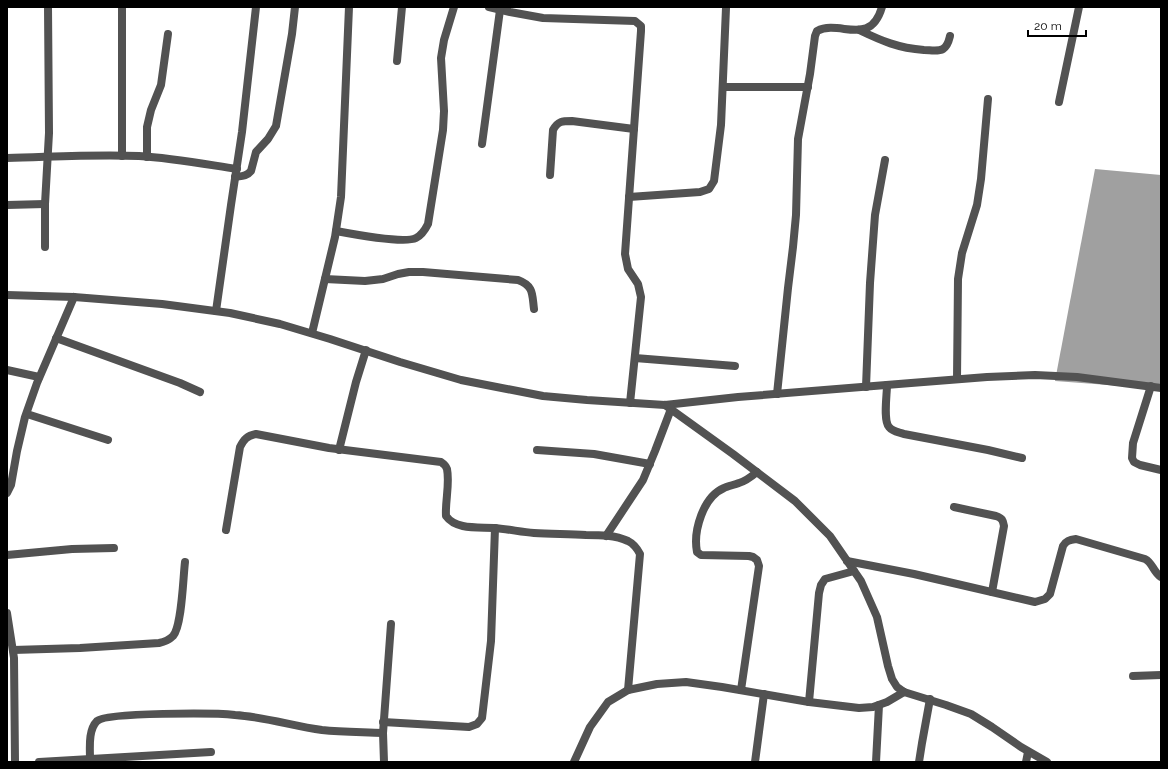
<svg xmlns="http://www.w3.org/2000/svg" width="1168" height="769" font-family="Raleway,sans-serif">
  <style>
    .water { fill: #a0a0a0 }
    .lines { fill: none; stroke-linecap: round; stroke-linejoin: round }
    .minor { stroke: #525252; stroke-width: 8 }
  </style>
  <rect width="100%" height="100%" fill="#fff"/>
  <path class="water" d="M1095 169 1161 175V389L1055 381Z"/>
  <g class="lines">
    <g class="minor">
      <path d="M489 7 510 12 543 18 635 21 641 26V31L625 254 628 269 638 284 641 297 630 403"/>
      <path d="M859 30C882 41 898 48 924 50 930 50 938 52 943 49 948 46 949 40 950 36"/>
      <path d="M397 61 402 7"/>
      <path d="M723 87H808"/>
      <path d="M1059 102 1079 7"/>
      <path d="M482 144 500 10"/>
      <path d="M122 156V7"/>
      <path d="M147 157V127L151 110 161 85 168 34"/>
      <path d="M7 158C51 157 95 154 139 156 172 158 204 164 237 169"/>
      <path d="M550 175 553 130C558 121 562 121 572 121L634 129"/>
      <path d="M235 177C242 176 247 176 251 171L256 152 268 139 276 126 292 34 295 7"/>
      <path d="M629 197 700 192 709 189 714 181 721 125 726 8"/>
      <path d="M7 205 45 204"/>
      <path d="M336 231C352 234 404 244 416 238 422 235 425 230 428 224L443 130 444 111 441 58 444 40 454 7"/>
      <path d="M45 247V204L49 133 48 7"/>
      <path d="M325 279 365 281 383 279 398 274 409 272H423L518 280C534 286 532 294 534 309"/>
      <path d="M7 295 74 297 162 304 230 313 280 324 330 339 400 362 461 380 543 396 587 400 665 405 738 397 911 383 987 377 1035 375 1077 377 1161 388"/>
      <path d="M216 311 231 205 242 132 256 7"/>
      <path d="M312 333 335 237 341 197 349 7"/>
      <path d="M56 338 180 383 200 392"/>
      <path d="M635 358 735 366"/>
      <path d="M7 370 39 377"/>
      <path d="M957 379 958 279 962 253 977 205 981 179 988 99"/>
      <path d="M887 385C887 395 883 420 889 427 893 432 899 432 904 434L988 450 1022 458"/>
      <path d="M1151 386 1133 443 1132 458 1134 462 1140 465 1161 470"/>
      <path d="M866 387 870 283 875 215 885 160"/>
      <path d="M777 394 788 288 793 247 796 215 798 139 810 74 815 36 817 31C840 19 870 48 882 7"/>
      <path d="M665 405 733 454 795 501 830 536 861 581 877 617 888 666 892 679 897 687 904 692 946 705 971 714 992 727 1021 747 1047 762"/>
      <path d="M27 414 108 440"/>
      <path d="M339 450 356 382 366 350"/>
      <path d="M537 450 594 454 650 464"/>
      <path d="M7 493 11 485 17 451 25 417 37 383 74 297"/>
      <path d="M954 507 996 516C1002 518 1003 520 1004 526L992 592"/>
      <path d="M226 530 240 447C244 439 247 436 256 434L329 448 441 462C444 464 446 466 447 469 450 484 445 501 446 516 456 530 478 527 494 528 508 529 521 532 534 533 551 534 569 534 586 535 600 535 615 535 628 541 634 544 637 548 640 554L628 690"/>
      <path d="M606 536 643 480 655 451 671 409"/>
      <path d="M7 555 72 549 114 548"/>
      <path d="M847 561 914 574 1035 602 1045 599 1050 594 1063 546C1066 541 1069 540 1076 539L1145 559C1153 563 1153 572 1161 577"/>
      <path d="M7 613 14 658 15 762"/>
      <path d="M13 650 80 648 159 643C164 642 169 640 173 636 182 626 183 578 185 562"/>
      <path d="M1133 676 1161 675"/>
      <path d="M741 690 759 566 757 560 753 557 749 556 701 555 697 552C693 531 703 497 724 488 728 486 734 485 739 483 746 481 751 477 757 472"/>
      <path d="M809 702 819 593 821 585 825 579 854 571"/>
      <path d="M383 722 469 727 477 724 482 718 491 641 495 528"/>
      <path d="M90 759C90 748 88 730 97 721 107 712 217 713 235 715 265 717 293 726 322 730 342 732 363 732 383 733"/>
      <path d="M39 762 211 752"/>
      <path d="M384 762 383 733 391 624"/>
      <path d="M574 762 590 727 608 702 628 690 657 684 686 682 722 687 809 702 859 708 873 707 887 702 904 692"/>
      <path d="M755 762 764 694"/>
      <path d="M876 762 879 705"/>
      <path d="M919 762 922 743 930 699"/>
      <path d="M1026 762 1028 752"/>
    </g>
  </g>
  <rect width="1168" height="769" fill="none" stroke="#000000" stroke-width="16"/>
  <path d="M1028 30v6h58v-6" fill="none" stroke="#000000" stroke-width="2"/>
  <text x="1034" y="30" font-size="12" fill="#000000" stroke="#ffffff" stroke-width="3" paint-order="stroke">20 m</text>
</svg>
